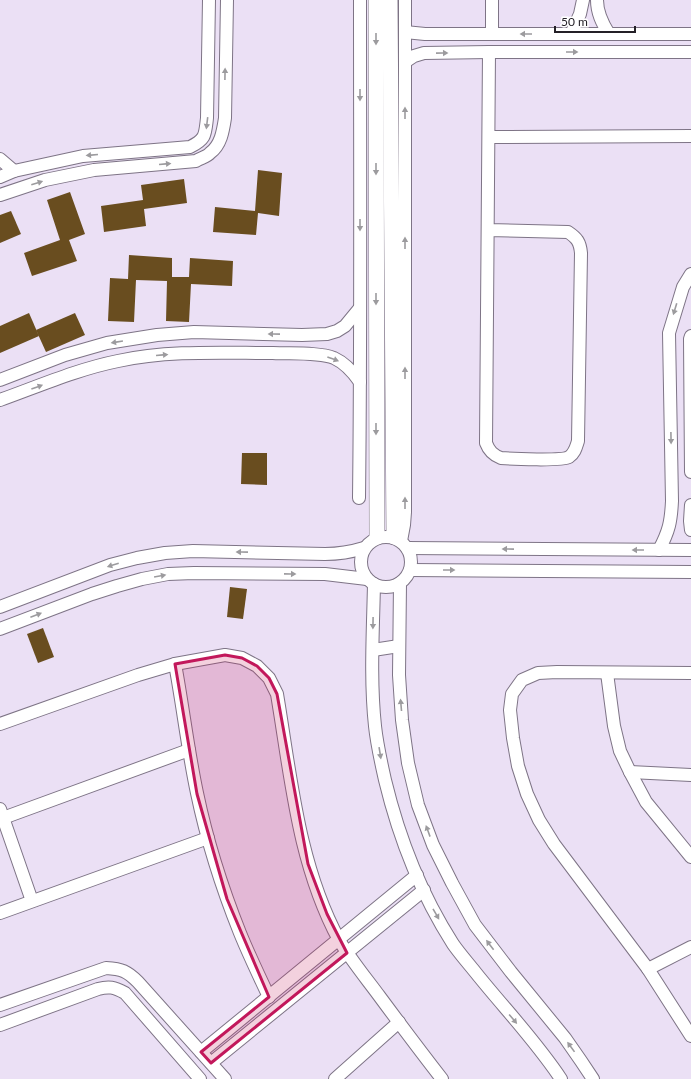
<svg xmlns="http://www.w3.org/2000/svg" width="691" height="1079" font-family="Lato,sans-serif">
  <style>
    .building { fill: #694d1f }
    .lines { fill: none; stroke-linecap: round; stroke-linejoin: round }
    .minor-casing { stroke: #7e7486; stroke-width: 14 }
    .tertiary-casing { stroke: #7e7486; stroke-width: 16 }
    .minor { stroke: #fff; stroke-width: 12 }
    .tertiary { stroke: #fff; stroke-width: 15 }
    .oneway { fill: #9c9b9e }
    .marked { fill: #c2185b; fill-opacity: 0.2; stroke: #c2185b; stroke-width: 3; stroke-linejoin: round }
  </style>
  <rect width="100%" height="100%" fill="#ebe0f5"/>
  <g class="building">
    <path d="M258 170 282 173 279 216 258 213 256 235 213 232 215 207 255 211Z"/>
    <path d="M184 179 187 203 144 209 146 226 104 232 101 206 143 200 141 185Z"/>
    <path d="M70 192 85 234 69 240 77 261 32 276 24 253 60 240 47 200Z"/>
    <path d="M11 211 21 234 0 243V215Z"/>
    <path d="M129 255 172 258V277H189L190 258 233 261 232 286 191 284 189 322 166 321 167 281 136 280 134 322 108 321 110 278 128 279Z"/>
    <path d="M29 313 39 336 0 353V326Z"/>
    <path d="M75 313 85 335 46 352 36 330Z"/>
    <path d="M242 453H267V485L241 484Z"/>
    <path d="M230 587 247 589 243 619 227 617Z"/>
    <path d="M43 628 54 657 38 663 27 634Z"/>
  </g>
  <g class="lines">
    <defs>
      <g id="minor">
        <path d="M492 0V34"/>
        <path d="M597 0C597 13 602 23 609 34"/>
        <path d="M405 32 425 34H691"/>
        <path d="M571 34 580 14 583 0"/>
        <path d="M405 62 414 56 424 53 489 52H691"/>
        <path d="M489 137 691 136"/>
        <path d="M0 159 14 171"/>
        <path d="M0 177 14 171 83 156 190 147C206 139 205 135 207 118L209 0"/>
        <path d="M0 195 45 180 94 170 196 161C200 158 207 157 210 153 221 145 223 131 225 118L227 0"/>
        <path d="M488 230 568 232C577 238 580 242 581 253L578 441C576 447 575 453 569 457 562 461 513 459 501 458 493 455 489 451 486 443L489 52"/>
        <path d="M691 336 690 339 691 472"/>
        <path d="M0 380 65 355 107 343 157 335 194 332 302 335 327 334 337 331 345 326 359 309"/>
        <path d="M0 400C39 386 78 369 118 361 169 350 222 353 273 353 291 354 318 352 334 358 345 363 353 372 360 382"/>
        <path d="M359 498C361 332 360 166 360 0"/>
        <path d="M691 505 690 521 691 530"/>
        <circle cx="386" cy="562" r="25"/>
        <path d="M401 541 404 525 405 512V0"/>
        <path d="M407 548 691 550"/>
        <path d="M659 550C669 531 671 522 672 501L669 333 683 287 691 274"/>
        <path d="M410 570 691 572"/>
        <path d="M400 583 399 675 402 720 408 763 418 805 433 845 452 883 475 925 511 972 565 1038 581 1061 593 1079"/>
        <path d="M374 584C373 632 370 679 375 726 377 745 381 762 385 780 399 838 421 894 453 944 460 954 468 963 476 973 504 1008 536 1041 561 1079"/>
        <path d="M0 607 110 565 137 558 165 553 193 551 325 554C339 554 351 552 364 548"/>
        <path d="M0 629 92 594 117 586 142 579 168 574 194 573 325 574 367 579"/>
        <path d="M373 650 399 646"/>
        <path d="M175 664C183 707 188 751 197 793 207 841 222 888 240 933 249 955 259 976 269 997"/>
        <path d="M607 673 614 726 620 751 630 772 646 802 691 857"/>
        <path d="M691 673 557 672 538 673 522 680 512 694 510 710 513 738 518 766 527 794 539 820 554 844 648 969 691 1036"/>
        <path d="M0 724 138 675 175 664 225 655 242 658 257 666 269 678 277 694C291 777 298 864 339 940 351 960 366 978 380 997 400 1024 421 1052 442 1079"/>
        <path d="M630 772 691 775"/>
        <path d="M0 809 32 901"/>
        <path d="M3 818 189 750"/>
        <path d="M0 913 208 838"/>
        <path d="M648 969 691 947"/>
        <path d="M0 1005 106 968C122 969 127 971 138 982L225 1079"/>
        <path d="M0 1025 98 989C109 986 114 987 125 993L200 1079"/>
        <path d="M201 1052 417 875"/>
        <path d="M211 1063 424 890"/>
        <path d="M335 1079 399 1022"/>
      </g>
      <g id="tertiary">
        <path d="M376 0 377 537"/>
        <path d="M390 0 394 537"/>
      </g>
    </defs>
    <use href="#minor" class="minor-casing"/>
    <use href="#tertiary" class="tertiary-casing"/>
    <use href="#minor" class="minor"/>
    <use href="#tertiary" class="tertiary"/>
  </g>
  <defs><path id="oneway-solid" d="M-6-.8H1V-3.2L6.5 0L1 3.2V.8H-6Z"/></defs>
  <g class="oneway">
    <use href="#oneway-solid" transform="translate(526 34) rotate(180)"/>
    <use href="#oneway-solid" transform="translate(376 39) rotate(90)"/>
    <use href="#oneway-solid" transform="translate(572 52)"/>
    <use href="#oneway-solid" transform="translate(442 53) rotate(-1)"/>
    <use href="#oneway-solid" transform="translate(225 74) rotate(-89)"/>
    <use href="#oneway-solid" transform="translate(360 95) rotate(90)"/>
    <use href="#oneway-solid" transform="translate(405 113) rotate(-90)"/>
    <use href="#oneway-solid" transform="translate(207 123) rotate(97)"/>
    <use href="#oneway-solid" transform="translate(92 155) rotate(175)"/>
    <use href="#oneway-solid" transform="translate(165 164) rotate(-5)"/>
    <use href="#oneway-solid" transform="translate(376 169) rotate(90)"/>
    <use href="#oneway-solid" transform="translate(37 183) rotate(-18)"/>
    <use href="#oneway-solid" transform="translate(360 225) rotate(90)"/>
    <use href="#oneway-solid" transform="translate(405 243) rotate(-90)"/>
    <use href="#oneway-solid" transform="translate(376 299) rotate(90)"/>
    <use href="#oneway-solid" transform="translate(675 309) rotate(107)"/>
    <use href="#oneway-solid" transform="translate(274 334) rotate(-179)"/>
    <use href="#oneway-solid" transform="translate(117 342) rotate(171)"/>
    <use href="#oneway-solid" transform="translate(162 355) rotate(-5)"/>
    <use href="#oneway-solid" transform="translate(333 359) rotate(20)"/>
    <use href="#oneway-solid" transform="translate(405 373) rotate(-90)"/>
    <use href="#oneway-solid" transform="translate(37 387) rotate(-20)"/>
    <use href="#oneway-solid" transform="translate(376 429) rotate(90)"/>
    <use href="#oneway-solid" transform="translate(671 438) rotate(89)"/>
    <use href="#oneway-solid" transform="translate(405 503) rotate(-90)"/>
    <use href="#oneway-solid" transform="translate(508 549) rotate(-179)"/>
    <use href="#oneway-solid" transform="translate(638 550) rotate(-180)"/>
    <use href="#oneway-solid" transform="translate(242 552) rotate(-179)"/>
    <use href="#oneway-solid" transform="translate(113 565) rotate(163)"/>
    <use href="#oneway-solid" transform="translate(449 570)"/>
    <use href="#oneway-solid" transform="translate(290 574) rotate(1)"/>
    <use href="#oneway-solid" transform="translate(160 576) rotate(-10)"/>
    <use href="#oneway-solid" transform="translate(36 615) rotate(-21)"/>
    <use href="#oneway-solid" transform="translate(373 623) rotate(91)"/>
    <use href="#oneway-solid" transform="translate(401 705) rotate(-95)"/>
    <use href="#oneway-solid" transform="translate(380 753) rotate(81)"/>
    <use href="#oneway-solid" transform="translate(428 831) rotate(-110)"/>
    <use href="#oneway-solid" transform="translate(436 914) rotate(60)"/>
    <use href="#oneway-solid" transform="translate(490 945) rotate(-127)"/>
    <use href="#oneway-solid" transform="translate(513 1019) rotate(50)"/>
    <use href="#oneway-solid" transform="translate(571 1047) rotate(-126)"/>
  </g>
  <path class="marked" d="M225 655 242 658 257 666 269 678 277 694 308 864 327 914 347 953 211 1063 201 1052 269 997 227 899 197 794 175 664Z"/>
  <path d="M555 26v6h80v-6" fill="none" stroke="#242027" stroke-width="2"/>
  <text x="561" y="26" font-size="12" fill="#242027" stroke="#ffffff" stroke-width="3" paint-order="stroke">50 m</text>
</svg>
